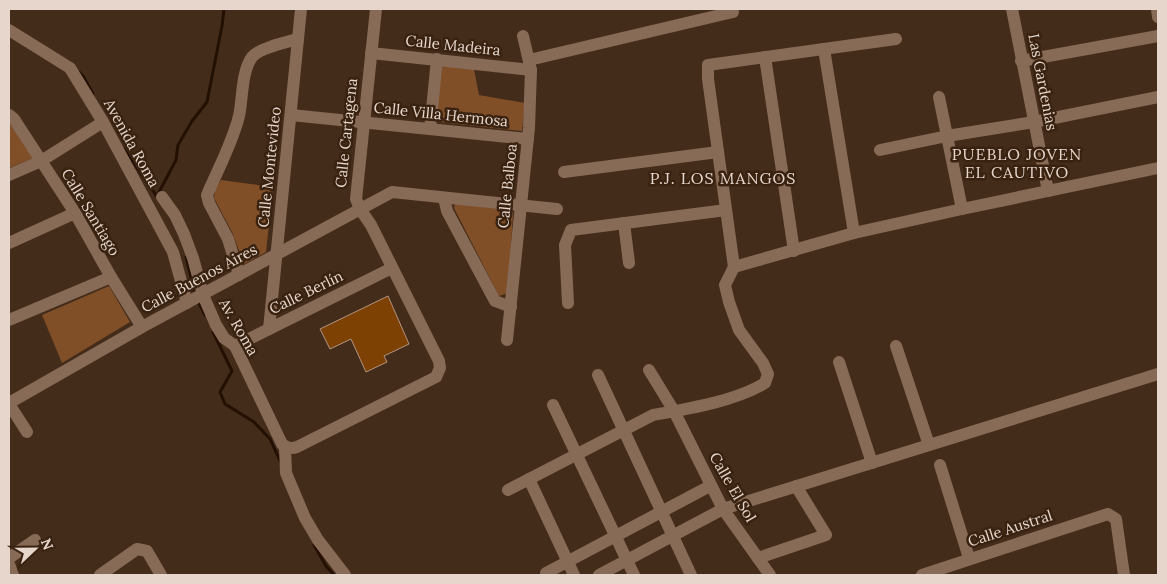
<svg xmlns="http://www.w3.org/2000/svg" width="1167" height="584" font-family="Lora,serif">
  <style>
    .green { fill: #804e27 }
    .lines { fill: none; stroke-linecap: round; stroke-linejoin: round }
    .stream { stroke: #241003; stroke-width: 3 }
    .building { fill: #7e4104; stroke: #b29480 }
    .minor { stroke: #876b57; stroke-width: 12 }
    .labels { text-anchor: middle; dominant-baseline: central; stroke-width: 5; stroke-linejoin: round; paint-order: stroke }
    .street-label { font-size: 15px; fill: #e6d6cb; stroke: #392210 }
    .neighbourhood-label { font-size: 16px; letter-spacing: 1px; fill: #e6d6cb; stroke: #392210 }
  </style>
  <rect width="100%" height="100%" fill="#442c1a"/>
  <g class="green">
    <path d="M446 65 474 69 479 95 525 103 522 131 439 122 436 121 442 67Z"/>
    <path d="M9 122 33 158 9 168Z"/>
    <path d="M221 180 273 187 266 252 244 264 232 232 214 198 215 189Z"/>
    <path d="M455 204 511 210 513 213 508 293 499 296 454 208Z"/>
    <path d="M109 286 130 322 62 363 42 315Z"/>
  </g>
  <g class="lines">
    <g class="stream">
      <path d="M79 72 83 76 93 94"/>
      <path d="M124 149 158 198"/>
      <path d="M158 194 176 160 178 145 192 121 207 102 222 26 224 9"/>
      <path d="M186 257 194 290"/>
      <path d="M199 303 205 315"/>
      <path d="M213 332 232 371 220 392 225 404 254 422 270 439 281 463"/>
      <path d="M314 545 326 566 334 575"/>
    </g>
  </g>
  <path class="building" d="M388 296 409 344 384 356 387 362 366 372 351 339 330 349 320 329Z"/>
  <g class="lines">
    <g class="minor">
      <path d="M1012 9 1048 191"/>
      <path d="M1157 9 1158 17"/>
      <path d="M9 30 70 68 103 122 173 252 187 303"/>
      <path d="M824 49 854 233"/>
      <path d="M371 53 531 70"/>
      <path d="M765 57 794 251"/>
      <path d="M529 60 733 12"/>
      <path d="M1021 61 1158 36"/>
      <path d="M939 97 962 209"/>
      <path d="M9 115 14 119 75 213 111 277 142 327"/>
      <path d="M291 115 528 139"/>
      <path d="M430 129 437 59"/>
      <path d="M880 150 947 136 1034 122 1158 97"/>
      <path d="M564 172 718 152"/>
      <path d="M9 175 41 161 103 122"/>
      <path d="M162 197 175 215 184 234 193 258 203 295 216 325 224 338 235 346 282 444C287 448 291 449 297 447L436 377 440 368 439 361 371 225 360 209 356 199 376 9"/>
      <path d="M444 198 447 211 495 301 511 307"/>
      <path d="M624 223 629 263"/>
      <path d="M9 243 75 213"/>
      <path d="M734 267 708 79V65L896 39"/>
      <path d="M239 275 228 239 209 203 207 195C218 169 232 144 239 116 243 98 241 73 252 57 259 48 287 42 298 39"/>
      <path d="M568 303 565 245 571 230 726 210"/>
      <path d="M9 320 111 277"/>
      <path d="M269 329 301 9"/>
      <path d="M507 340 529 128 531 70 523 36"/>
      <path d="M235 346 392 268"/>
      <path d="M896 346 929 445"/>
      <path d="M839 362 872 463"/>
      <path d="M649 370 674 411 723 509 770 575"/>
      <path d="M598 375 691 575"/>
      <path d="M9 403 142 327 392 192 557 209"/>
      <path d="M9 404 27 432"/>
      <path d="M553 405 634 575"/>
      <path d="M285 447 286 473 305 518 318 540 345 575"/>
      <path d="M940 465 969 558"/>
      <path d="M529 479 574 575"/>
      <path d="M508 490 653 415C687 409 736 401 765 383L768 374 763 363 739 330 729 302 725 285 734 267 854 233 962 209 1158 168"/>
      <path d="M9 558 35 540"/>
      <path d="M758 558 826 535 796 486"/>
      <path d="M9 564 13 575"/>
      <path d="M546 573 710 486"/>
      <path d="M100 575 137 549 147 551 161 575"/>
      <path d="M599 575 723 509 1158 374"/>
      <path d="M922 575 1108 514 1116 519 1124 575"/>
    </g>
  </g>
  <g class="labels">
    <g class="street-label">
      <text transform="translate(453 45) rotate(6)">Calle Madeira</text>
      <text transform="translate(1043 82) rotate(79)">Las Gardenias</text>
      <text transform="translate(441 114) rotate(6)">Calle Villa Hermosa</text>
      <text transform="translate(346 133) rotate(-84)">Calle Cartagena</text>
      <text transform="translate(132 143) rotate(61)">Avenida Roma</text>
      <text transform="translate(269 167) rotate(-84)">Calle Montevideo</text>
      <text transform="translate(507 186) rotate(-84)">Calle Balboa</text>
      <text transform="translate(91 212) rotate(59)">Calle Santiago</text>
      <text transform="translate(199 278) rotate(-28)">Calle Buenos Aires</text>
      <text transform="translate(306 292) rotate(-26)">Calle Berlín</text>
      <text transform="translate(239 327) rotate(60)">Av. Roma</text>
      <text transform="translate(733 487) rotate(60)">Calle El Sol</text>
      <text transform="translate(1010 528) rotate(-18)">Calle Austral</text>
    </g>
    <g class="neighbourhood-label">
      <text x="1017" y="154">PUEBLO JOVEN<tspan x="1017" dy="18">EL CAUTIVO</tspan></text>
      <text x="723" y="178">P.J. LOS MANGOS</text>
    </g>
  </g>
  <rect width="1167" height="584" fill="none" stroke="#e6d6cb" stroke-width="20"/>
  <g transform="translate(35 549) rotate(68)" stroke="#392210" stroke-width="4" paint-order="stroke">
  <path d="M0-4L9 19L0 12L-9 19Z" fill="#e6d6cb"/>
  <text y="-8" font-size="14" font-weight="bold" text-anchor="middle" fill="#e6d6cb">N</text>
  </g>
</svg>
